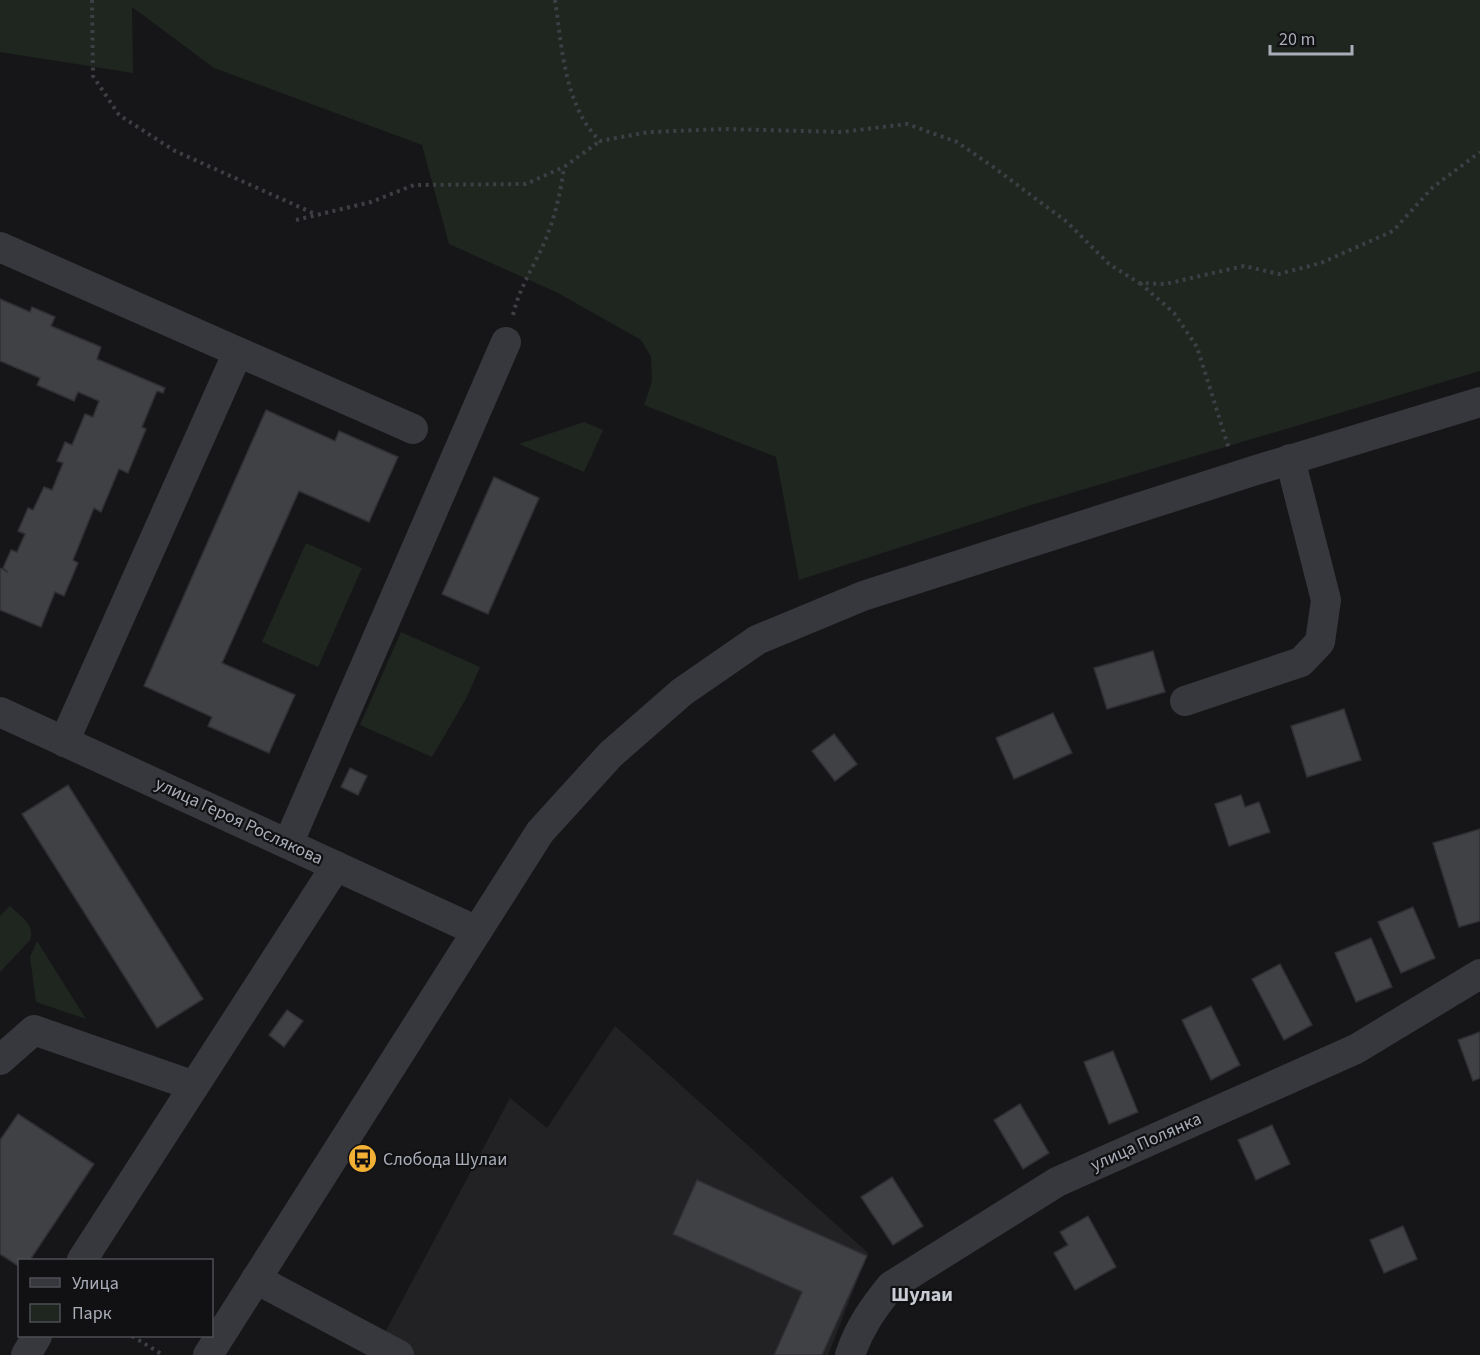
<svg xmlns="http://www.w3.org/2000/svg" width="1480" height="1355" font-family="'Source Sans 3',sans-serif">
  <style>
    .built { fill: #222225 }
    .green { fill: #1e261f }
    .building { fill: #404145; stroke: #303034; stroke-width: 1.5 }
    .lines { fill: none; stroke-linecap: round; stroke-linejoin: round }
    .path { stroke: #3d3f44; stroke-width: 4; stroke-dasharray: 3 4.5; stroke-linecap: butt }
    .minor { stroke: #37383d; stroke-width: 30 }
    .labels { text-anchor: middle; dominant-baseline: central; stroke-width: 4.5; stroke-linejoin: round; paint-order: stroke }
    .street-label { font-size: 18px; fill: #a8adb8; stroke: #111113 }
    .poi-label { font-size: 18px; fill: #a8adb8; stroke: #111113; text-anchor: start }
    .neighbourhood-label { font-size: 20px; font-weight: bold; fill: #c9ccd4; stroke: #111113 }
  </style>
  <rect width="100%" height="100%" fill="#161618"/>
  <path class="built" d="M615 1026 868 1253 828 1355H373L510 1098 547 1128Z"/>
  <g class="green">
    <path d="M0 0H1480V371L1028 506 799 580 776 457 644 405 652 381 651 357 641 340 558 293 449 244 422 145 214 68 132 7 133 73 0 52Z"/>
    <path d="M584 422 603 430 584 472 519 444Z"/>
    <path d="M306 543 362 568 318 667 262 642Z"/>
    <path d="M401 632 480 667 467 697 432 757 360 725Z"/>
    <path d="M10 906C20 916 36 925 30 940L0 972V916Z"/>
    <path d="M37 941 86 1019 36 1002 30 957Z"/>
  </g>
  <g class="building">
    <path d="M0 299 30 312 32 307 55 317 51 326 101 347 97 359 165 388 163 393 157 391 142 427 146 429 128 473 119 469 101 512 94 508 73 560 78 563 64 596 55 592 41 627 0 610V568L8 572 3 568 11 550 17 552 25 534 18 531 28 508 33 510 44 487 52 490 63 463 57 461 65 442 72 445 85 414 93 417 99 401 78 392 74 401 37 385 40 378 0 361Z"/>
    <path d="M266 410 335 441 339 431 398 457 369 522 299 491 222 663 295 695 269 753 208 726 212 717 144 686Z"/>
    <path d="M494 477 539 498 488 614 442 594Z"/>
    <path d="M1153 651 1165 692 1107 709 1094 668Z"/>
    <path d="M1344 709 1361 760 1307 777 1291 726Z"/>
    <path d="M1053 713 1072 753 1014 779 996 738Z"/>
    <path d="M834 734 857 764 835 781 812 751Z"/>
    <path d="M350 768 367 776 358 795 341 787Z"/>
    <path d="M68 785 203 999 157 1028 22 814Z"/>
    <path d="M1241 795 1245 807 1259 802 1270 832 1229 846 1215 804Z"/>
    <path d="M1480 829V921L1459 927 1433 843Z"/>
    <path d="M1413 907 1435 958 1401 973 1378 922Z"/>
    <path d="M1371 938 1392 987 1356 1002 1335 953Z"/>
    <path d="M1280 964 1312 1025 1284 1040 1252 979Z"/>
    <path d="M1211 1006 1240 1065 1211 1080 1182 1020Z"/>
    <path d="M287 1010 303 1021 284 1047 269 1035Z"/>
    <path d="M1480 1032V1078L1473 1081 1458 1040Z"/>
    <path d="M1113 1051 1138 1112 1109 1124 1084 1062Z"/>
    <path d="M1020 1104 1049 1153 1023 1169 994 1120Z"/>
    <path d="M18 1114 94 1164 30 1260H20V1267L0 1254V1140Z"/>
    <path d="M1272 1125 1290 1164 1256 1180 1238 1140Z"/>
    <path d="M892 1177 923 1226 893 1245 861 1197Z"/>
    <path d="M697 1180 867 1256 822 1355H774L802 1292 673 1234Z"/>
    <path d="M1088 1216 1116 1267 1075 1290 1054 1253 1068 1245 1060 1232Z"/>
    <path d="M1403 1226 1417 1259 1384 1273 1370 1240Z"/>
  </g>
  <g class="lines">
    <g class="path">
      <path d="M92 0 93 76 119 115 175 151 315 214"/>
      <path d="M555 0C562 46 564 106 600 141L649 132 725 129 842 132 907 124 957 142 996 169 1067 222 1109 264 1139 283 1165 284 1244 266 1279 274 1321 263 1393 231 1433 187 1480 152"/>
      <path d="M296 220 371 202 414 185 526 184 564 167 600 141"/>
      <path d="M1140 283 1174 313 1197 347 1229 449"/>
      <path d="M513 315C518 293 528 276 538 256 552 229 560 197 564 168"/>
      <path d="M132 1336 163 1355"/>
    </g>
    <g class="minor">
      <path d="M0 247 413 429"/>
      <path d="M1185 701 1301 662 1320 642 1326 600 1290 459"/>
      <path d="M0 712 477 931"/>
      <path d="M64 742 238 352"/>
      <path d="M288 844 506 342"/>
      <path d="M0 1060 34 1030 194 1086"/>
      <path d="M82 1260 336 866"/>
      <path d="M256 1279 399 1355"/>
      <path d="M26 1355 37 1336"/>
      <path d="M208 1355 540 832 611 754 682 692 757 640 863 596 1253 471 1480 402"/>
      <path d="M850 1355C859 1328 873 1308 891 1286L1057 1182 1356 1049 1480 974"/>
    </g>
  </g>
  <defs>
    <symbol id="bus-disc" viewBox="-11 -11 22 22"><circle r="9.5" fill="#f2b134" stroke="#111113"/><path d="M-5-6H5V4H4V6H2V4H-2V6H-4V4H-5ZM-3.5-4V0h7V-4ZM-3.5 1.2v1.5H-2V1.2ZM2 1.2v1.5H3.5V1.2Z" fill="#111"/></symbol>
  </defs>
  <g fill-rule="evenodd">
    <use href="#bus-disc" x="346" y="1142" width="33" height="33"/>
  </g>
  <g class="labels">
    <g class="street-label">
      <text transform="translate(239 821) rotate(25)">улица Героя Рослякова</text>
      <text transform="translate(1146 1142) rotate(-24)">улица Полянка</text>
    </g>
    <g class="poi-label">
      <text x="383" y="1159">Слобода Шулаи</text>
    </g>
    <g class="neighbourhood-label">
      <text x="922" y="1295">Шулаи</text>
    </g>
  </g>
  <rect x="18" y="1259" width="195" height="78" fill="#111113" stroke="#4d4f55" stroke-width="1.5"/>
  <rect x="30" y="1278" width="30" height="9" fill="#37383d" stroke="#4d4f55" stroke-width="1.5"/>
  <text x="72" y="1289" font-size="18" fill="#a8adb8">Улица</text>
  <rect x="30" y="1304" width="30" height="18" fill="#1e261f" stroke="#4d4f55" stroke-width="1.5"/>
  <text x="72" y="1319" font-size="18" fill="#a8adb8">Парк</text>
  <path d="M1270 45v9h82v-9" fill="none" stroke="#a8adb8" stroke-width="3"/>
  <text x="1279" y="45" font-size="18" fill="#a8adb8" stroke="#111113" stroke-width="4.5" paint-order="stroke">20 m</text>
</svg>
